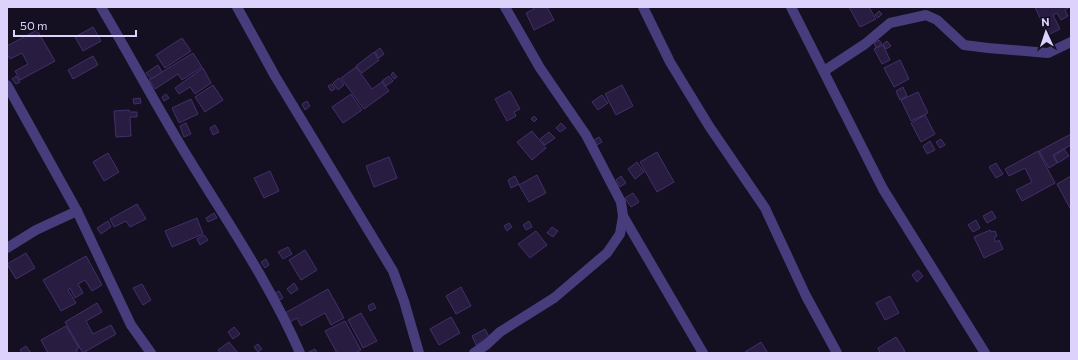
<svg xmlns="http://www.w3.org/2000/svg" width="1078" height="360" font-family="Commissioner,sans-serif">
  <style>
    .building { fill: #281c40; stroke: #43306b }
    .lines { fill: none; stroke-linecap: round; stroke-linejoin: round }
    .street { stroke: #483d7c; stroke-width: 10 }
  </style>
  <rect width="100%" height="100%" fill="#140f21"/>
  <g class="building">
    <path d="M533 7H547L554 20 534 30 526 13 534 9Z"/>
    <path d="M849 7H869L876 19 860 27Z"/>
    <path d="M1035 7H1070L1065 10 1068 16 1061 20 1057 13 1053 15 1060 29 1048 35Z"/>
    <path d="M879 11 882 14 878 18 875 15Z"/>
    <path d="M93 27 101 41 83 51 75 37Z"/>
    <path d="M37 30 55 61 20 80 15 71 28 64 22 53 10 59 7 54V46Z"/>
    <path d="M182 38 191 51 165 68 156 55Z"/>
    <path d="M879 40 882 44 876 48 874 43Z"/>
    <path d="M887 41 891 46 886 49 883 44Z"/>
    <path d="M883 45 890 60 882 64 874 49Z"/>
    <path d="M380 48 384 54 379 58 375 52Z"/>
    <path d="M374 52 379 60 362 73 356 66Z"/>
    <path d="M193 53 202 67 182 80 178 74 155 89 149 80Z"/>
    <path d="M93 56 98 65 73 79 68 70Z"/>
    <path d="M900 60 909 79 894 87 884 68Z"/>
    <path d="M158 65 162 72 151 79 146 73Z"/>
    <path d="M356 67 372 89 382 82 389 91 364 109 341 78Z"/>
    <path d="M203 68 211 83 195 94 190 87 179 94 175 88Z"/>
    <path d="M393 72 397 77 394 79 391 75Z"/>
    <path d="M16 76 20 82 16 84 12 79Z"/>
    <path d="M389 76 393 81 386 86 382 81Z"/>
    <path d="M339 78 344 85 338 90 333 83Z"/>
    <path d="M332 84 335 89 331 91 328 86Z"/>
    <path d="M213 85 223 100 205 112 195 97Z"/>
    <path d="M622 85 633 106 616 115 605 94Z"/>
    <path d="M903 87 907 96 900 100 896 91Z"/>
    <path d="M510 91 520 109 514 112 516 116 507 121 495 99Z"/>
    <path d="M918 92 928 113 911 121 901 100Z"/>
    <path d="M166 94 169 98 164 101 162 97Z"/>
    <path d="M351 94 362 110 343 123 332 107Z"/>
    <path d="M602 95 608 103 598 110 592 102Z"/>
    <path d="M140 98 141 103 134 104 133 99Z"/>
    <path d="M191 99 198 114 179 123 172 108Z"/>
    <path d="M307 101 310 106 305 110 302 104Z"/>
    <path d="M129 110 130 112H137V117H130L131 136 116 137 114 111Z"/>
    <path d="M925 115 935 134 921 142 911 123Z"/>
    <path d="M534 116 537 119 534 122 531 119Z"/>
    <path d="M186 123 191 134 184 137 180 126Z"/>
    <path d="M561 123 566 128 560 132 556 128Z"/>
    <path d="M215 125 219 132 213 135 210 128Z"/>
    <path d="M532 131 546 148 532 160 517 142Z"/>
    <path d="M549 132 555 138 545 145 540 139Z"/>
    <path d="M1071 134V145L1053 155 1057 163 1049 168 1039 151Z"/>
    <path d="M599 137 602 142 597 145 594 140Z"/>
    <path d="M941 139 945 145 940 148 936 142Z"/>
    <path d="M930 141 935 150 927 154 923 146Z"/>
    <path d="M1064 149 1069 156 1058 163 1054 156Z"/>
    <path d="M1038 151 1055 183 1022 201 1016 190 1032 182 1025 168 1009 176 1005 169Z"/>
    <path d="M657 152 674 182 657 192 640 162Z"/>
    <path d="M108 153 119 172 104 181 93 162Z"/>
    <path d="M389 157 397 178 374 187 366 166Z"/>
    <path d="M637 162 644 172 635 179 628 169Z"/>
    <path d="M996 163 1003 174 996 178 989 167Z"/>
    <path d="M270 171 279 191 264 198 254 178Z"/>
    <path d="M537 175 546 193 529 202 519 185Z"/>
    <path d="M515 176 519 184 511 188 508 180Z"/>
    <path d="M621 176 626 183 620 187 616 180Z"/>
    <path d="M1071 176V210L1057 184Z"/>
    <path d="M633 193 639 202 631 207 625 198Z"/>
    <path d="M137 204 146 219 130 227 126 221 114 227 110 219Z"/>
    <path d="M992 211 996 218 987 223 983 216Z"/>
    <path d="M214 213 217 218 208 222 206 218Z"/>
    <path d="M197 218 203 234 172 247 165 231Z"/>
    <path d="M976 220 980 228 973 232 968 225Z"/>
    <path d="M108 221 111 227 101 234 97 228Z"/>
    <path d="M529 221 532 227 526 230 523 225Z"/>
    <path d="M509 223 512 227 507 231 504 226Z"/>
    <path d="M552 227 558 231 553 237 547 233Z"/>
    <path d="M990 230 991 232 995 231 997 236 994 238 996 242 999 240 1003 249 984 258 974 237Z"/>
    <path d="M536 231 547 245 530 258 518 244Z"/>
    <path d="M204 235 208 240 200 245 197 239Z"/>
    <path d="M288 247 292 254 283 259 278 252Z"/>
    <path d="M305 250 317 270 301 280 289 260Z"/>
    <path d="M26 253 35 268 16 279 7 264Z"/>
    <path d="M86 256 102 285 92 291 85 280 78 284 83 293 75 298 70 288 68 290 76 303 61 311 43 280Z"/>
    <path d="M266 259 269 265 265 268 261 262Z"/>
    <path d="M918 270 923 276 917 282 912 275Z"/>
    <path d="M294 283 298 289 291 294 287 289Z"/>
    <path d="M142 284 151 300 143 305 133 288Z"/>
    <path d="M461 287 471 306 456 314 446 296Z"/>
    <path d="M328 289 344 318 331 325 325 313 301 326 297 318 290 322 285 313Z"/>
    <path d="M279 291 283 298 276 302 272 295Z"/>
    <path d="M890 296 899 313 885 320 876 303Z"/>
    <path d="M97 303 102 312 86 321 93 334 111 325 116 334 83 353 65 322Z"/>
    <path d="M373 303 376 308 370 311 368 306Z"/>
    <path d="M361 313 377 341 363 348 348 320Z"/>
    <path d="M451 317 460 333 439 345 430 329Z"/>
    <path d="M345 321 361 350 355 353H337L325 331Z"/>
    <path d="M66 326 79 348 76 350 78 353H48L41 340Z"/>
    <path d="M234 327 240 334 233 339 228 332Z"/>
    <path d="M485 329 489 337 476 345 472 336Z"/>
    <path d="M896 337 905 351 902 353H880L878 348Z"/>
    <path d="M229 342 238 353H220L218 350Z"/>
    <path d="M761 342 768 353H746L745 352Z"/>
    <path d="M258 344 262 349 258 352 254 347Z"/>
    <path d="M26 346 31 353H22L20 350Z"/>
    <path d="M315 349 317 353H307Z"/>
  </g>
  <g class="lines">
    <g class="street">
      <path d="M101 7C132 59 160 113 192 164 230 226 271 286 300 353"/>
      <path d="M237 7 275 76 393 271 404 301 419 353"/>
      <path d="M643 7 670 62 709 126 765 208 806 296 837 353"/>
      <path d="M791 7 883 189 985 353"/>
      <path d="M824 71 865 44 890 23 926 15 937 20 964 45 988 48 1048 53 1071 42"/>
      <path d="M7 85 77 211 131 325 151 353"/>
      <path d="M623 216 703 353"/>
      <path d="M7 248 36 230 77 211"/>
      <path d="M474 353 486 345 500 332 554 298 607 253 620 234 623 216 621 202 586 135 540 68 505 7"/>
    </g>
  </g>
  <rect width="1078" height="360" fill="none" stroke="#dcd2fc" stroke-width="16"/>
  <g transform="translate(1046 32) rotate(357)" stroke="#140f21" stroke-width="3" paint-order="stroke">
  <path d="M0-3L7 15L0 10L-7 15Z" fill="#dcd2fc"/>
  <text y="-6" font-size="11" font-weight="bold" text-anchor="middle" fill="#dcd2fc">N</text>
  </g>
  <path d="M14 30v6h122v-6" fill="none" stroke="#dcd2fc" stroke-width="2"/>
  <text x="20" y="30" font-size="12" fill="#dcd2fc" stroke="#140f21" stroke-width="3" paint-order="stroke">50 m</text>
</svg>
